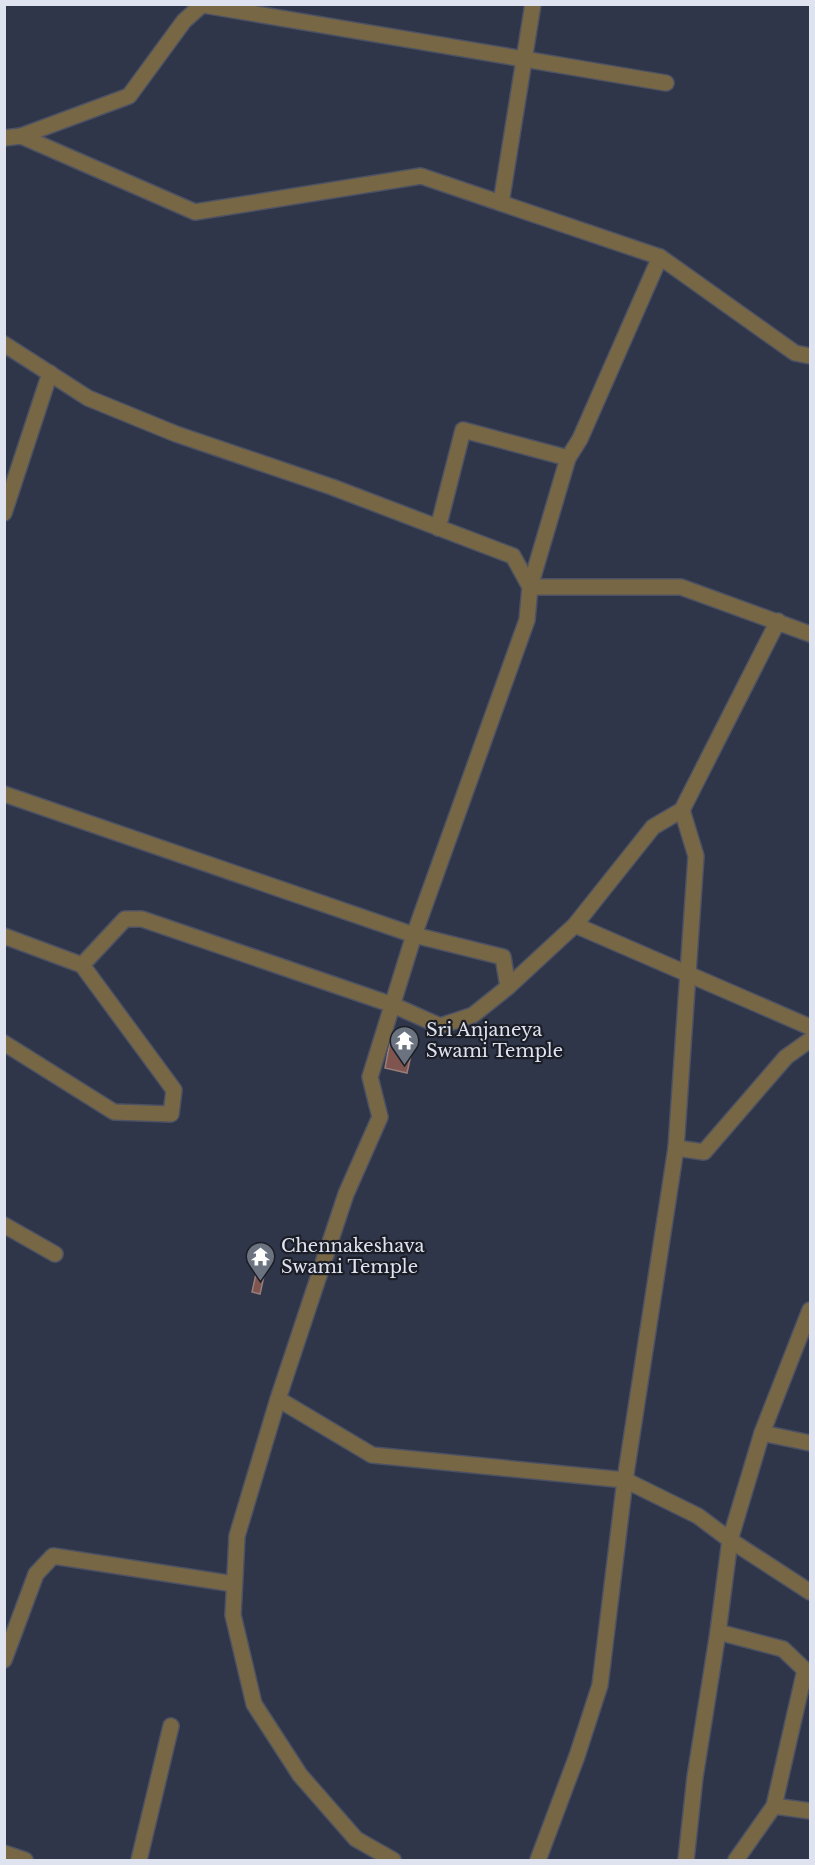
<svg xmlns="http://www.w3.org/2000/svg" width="815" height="1865" font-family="'Libre Baskerville',serif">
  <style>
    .building { fill: #80554f; stroke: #987d79; stroke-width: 1.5 }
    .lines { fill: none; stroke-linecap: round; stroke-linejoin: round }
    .minor-casing { stroke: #4c5264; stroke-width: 18 }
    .tertiary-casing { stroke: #4c5264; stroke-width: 18 }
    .minor { stroke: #786745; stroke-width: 15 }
    .tertiary { stroke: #786745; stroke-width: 15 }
    .labels { text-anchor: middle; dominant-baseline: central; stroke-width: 4.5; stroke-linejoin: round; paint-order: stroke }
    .poi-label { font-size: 18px; fill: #dee3ef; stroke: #1b1e26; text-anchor: start }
  </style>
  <rect width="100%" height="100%" fill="#303649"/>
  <g class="building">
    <path d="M391 1036 414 1041 407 1073 385 1068Z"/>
    <path d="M256 1274 264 1276 260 1294 252 1292Z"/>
  </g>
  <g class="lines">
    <defs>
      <g id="minor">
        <path d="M203 5 666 83"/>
        <path d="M21 136 129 96 184 21 203 4"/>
        <path d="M501 203 533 4"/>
        <path d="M660 257 580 439 568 458 530 587H681L810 634"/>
        <path d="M4 344 88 398 176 434 332 487 513 556 530 587 527 620 414 935 370 1077 380 1117 346 1194 278 1399 237 1536 233 1615 254 1704 300 1775 356 1839 393 1860"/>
        <path d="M4 513 50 373"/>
        <path d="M438 528 463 430 568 458"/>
        <path d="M4 794 414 935 503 957 508 987"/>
        <path d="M575 925 810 1027"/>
        <path d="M4 936 82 965 174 1090 171 1114 114 1112 4 1043"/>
        <path d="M82 965 125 919H142L393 1005 440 1026 473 1015 508 987 575 925 653 827 682 810 778 621"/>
        <path d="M676 1148 704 1152 786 1057 810 1040"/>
        <path d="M4 1225 55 1254"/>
        <path d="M278 1399 372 1455 625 1480 676 1148 696 856 682 810"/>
        <path d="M762 1433 810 1443"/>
        <path d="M718 1632 730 1540 762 1433 810 1310"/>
        <path d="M4 1660 36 1574 53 1556 234 1584"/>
        <path d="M4 1853 25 1860"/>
        <path d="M139 1860 171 1726"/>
        <path d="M538 1860 577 1756 600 1685 625 1480 698 1516 730 1540 810 1592"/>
        <path d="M686 1860 695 1777 718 1632 783 1649 805 1670 774 1806"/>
        <path d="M736 1860 774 1806 810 1811"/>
      </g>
      <path id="tertiary" d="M4 138 21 136 195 212 421 176 660 257 795 353 810 356"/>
    </defs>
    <use href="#minor" class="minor-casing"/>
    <use href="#tertiary" class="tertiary-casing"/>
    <use href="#minor" class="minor"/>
    <use href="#tertiary" class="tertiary"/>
  </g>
  <defs>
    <symbol id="temple-pin" viewBox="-11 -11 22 30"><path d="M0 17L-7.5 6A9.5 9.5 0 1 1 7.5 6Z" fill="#6b7280" stroke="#1b1e26"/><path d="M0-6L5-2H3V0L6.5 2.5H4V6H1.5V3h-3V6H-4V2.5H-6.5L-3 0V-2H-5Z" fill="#fff"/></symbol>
  </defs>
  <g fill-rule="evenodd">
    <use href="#temple-pin" x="388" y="1024" width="33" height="45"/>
    <use href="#temple-pin" x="244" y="1240" width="33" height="45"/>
  </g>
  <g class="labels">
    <g class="poi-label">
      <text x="426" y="1030">Sri Anjaneya<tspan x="426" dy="21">Swami Temple</tspan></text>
      <text x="281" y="1246">Chennakeshava<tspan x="281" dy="21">Swami Temple</tspan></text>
    </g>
  </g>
  <rect width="815" height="1865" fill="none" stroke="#dee3ef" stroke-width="12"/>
</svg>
